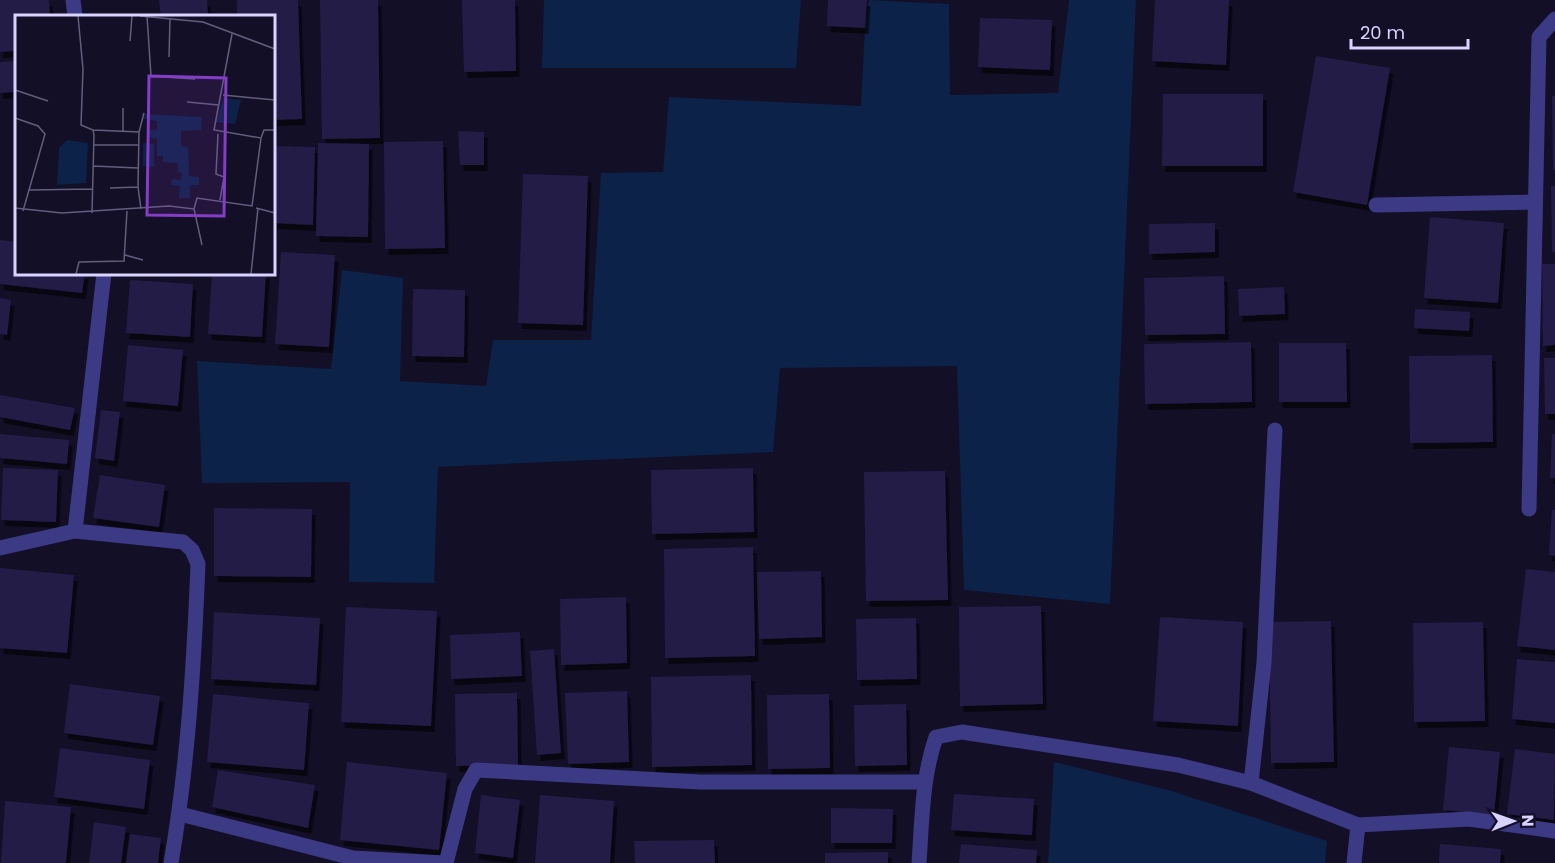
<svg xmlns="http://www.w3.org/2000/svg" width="1555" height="863" font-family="Poppins,sans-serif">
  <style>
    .water { fill: #0c2248 }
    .building { fill: #241b47; filter: url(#shadow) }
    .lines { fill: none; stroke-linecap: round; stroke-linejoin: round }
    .street { stroke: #3d3a85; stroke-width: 15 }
    .inset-road { fill: none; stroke: #625e7d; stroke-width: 1.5 }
    .view { fill: #843dc5; fill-opacity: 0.15; stroke: #843dc5; stroke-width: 3 }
    .inset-edge { fill: none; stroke: #d9d4ff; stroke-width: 3 }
  </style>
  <defs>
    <filter id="shadow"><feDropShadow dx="3.5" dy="6" stdDeviation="0" flood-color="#0009"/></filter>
  </defs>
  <rect width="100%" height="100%" fill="#130f26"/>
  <g class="water">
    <path d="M544 0H801L796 68H542Z"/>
    <path d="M869 0 949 4 950 95 1058 93 1069 0H1136L1110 604 964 590 957 366 780 368 773 452 438 467 434 583 349 582 350 482 202 483 197 361 331 369 342 270 403 278 400 381 486 386 493 340H591L601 173 663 172 669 97 861 106 865 28Z"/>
    <path d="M1054 762 1168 790 1327 841 1325 863H1048Z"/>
  </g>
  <g class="building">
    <path d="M0 0H49L50 16H16V51L0 52Z"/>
    <path d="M159 0H207L208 16H161Z"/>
    <path d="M237 0H298L302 119 273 120V16H237Z"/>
    <path d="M320 0H378L380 138 322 139Z"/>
    <path d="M462 0H515L516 71 464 72Z"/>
    <path d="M828 0H867L865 28 827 26Z"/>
    <path d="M1155 0H1229L1226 65 1152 61Z"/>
    <path d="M980 18 1052 20 1050 70 978 67Z"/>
    <path d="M1316 56 1390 68 1367 205 1293 192Z"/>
    <path d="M16 61V92L0 93V62Z"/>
    <path d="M1163 94H1263V166H1162Z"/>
    <path d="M1552 96H1555V170H1553Z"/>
    <path d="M458 131 484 132V165H460Z"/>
    <path d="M443 141 445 248 385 249 384 142Z"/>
    <path d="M318 143 369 144 368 237 316 236Z"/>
    <path d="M273 146 315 147 313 225 273 223Z"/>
    <path d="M523 174 588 176 583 325 518 323Z"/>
    <path d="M1551 186H1555V252H1552Z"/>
    <path d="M1430 217 1504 223 1498 303 1424 298Z"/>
    <path d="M1215 223V252L1149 254V224Z"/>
    <path d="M0 240 16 242V273H85L82 293 0 284Z"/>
    <path d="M281 252 335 255 329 347 275 344Z"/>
    <path d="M1542 264H1555V345L1543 346Z"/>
    <path d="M212 273H266L262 337 208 334Z"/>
    <path d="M1224 276 1225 334 1145 335 1144 278Z"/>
    <path d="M130 280 193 284 190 337 126 333Z"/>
    <path d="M1284 287 1285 314 1239 316 1238 289Z"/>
    <path d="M413 289 465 290 464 357 412 356Z"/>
    <path d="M0 298 11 300 7 335 0 334Z"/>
    <path d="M1415 309 1470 312 1469 331 1414 328Z"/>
    <path d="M1251 342 1252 402 1145 404 1144 344Z"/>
    <path d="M1279 343H1346L1347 402H1279Z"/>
    <path d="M128 345 183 350 178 406 123 401Z"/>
    <path d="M1492 355 1493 442 1410 443 1409 356Z"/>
    <path d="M1544 358H1555V414H1545Z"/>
    <path d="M0 395 75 408 70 430 0 417Z"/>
    <path d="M101 410 120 412 114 461 95 458Z"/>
    <path d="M0 434 69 440 67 464 0 458Z"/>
    <path d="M1552 434H1555V478H1550Z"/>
    <path d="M3 468 58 470 56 522 1 520Z"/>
    <path d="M753 468 754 532 652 534 651 470Z"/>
    <path d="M945 471 948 600 866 601 864 472Z"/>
    <path d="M100 475 165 485 159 527 93 518Z"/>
    <path d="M214 508 312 509 311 577 214 576Z"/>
    <path d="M1552 510H1555V556L1549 555Z"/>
    <path d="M753 547 755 656 665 658 664 549Z"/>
    <path d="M0 568 74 575 67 653 0 648Z"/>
    <path d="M1526 569 1555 572V650L1517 646Z"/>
    <path d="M821 571 822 637 759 639 757 572Z"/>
    <path d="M626 597 627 663 561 665 560 599Z"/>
    <path d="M1041 606 1043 704 960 706 959 607Z"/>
    <path d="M346 607 437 611 431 726 341 722Z"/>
    <path d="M214 612 320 618 316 685 211 679Z"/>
    <path d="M1160 617 1243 622 1238 726 1153 721Z"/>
    <path d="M916 618 917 679 857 680 856 619Z"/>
    <path d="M1331 621 1334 762 1271 763 1269 622Z"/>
    <path d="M1483 622 1485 721 1414 722 1413 623Z"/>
    <path d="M520 632 522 676 451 679 450 635Z"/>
    <path d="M554 649 561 753 537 755 530 651Z"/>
    <path d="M1517 659 1555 662V723L1512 719Z"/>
    <path d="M751 675 752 765 652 767 651 677Z"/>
    <path d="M70 684 160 696 153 745 64 733Z"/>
    <path d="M627 691 629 762 568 764 565 693Z"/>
    <path d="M517 693 518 765 456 766 455 694Z"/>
    <path d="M213 694 309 703 304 770 207 762Z"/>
    <path d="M829 694 830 768 768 769 767 695Z"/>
    <path d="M906 704 907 765 855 766 854 705Z"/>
    <path d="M1449 747 1500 752 1494 815 1443 810Z"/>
    <path d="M60 748 150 760 144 809 54 797Z"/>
    <path d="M1515 749 1555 754 1554 820 1507 814Z"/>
    <path d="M347 762 447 773 439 850 340 840Z"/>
    <path d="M218 770 315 785 308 828 212 807Z"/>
    <path d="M954 794 1034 799 1032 835 951 830Z"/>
    <path d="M481 795 520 800 513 858 475 853Z"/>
    <path d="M540 795 614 801 610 863H535Z"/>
    <path d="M5 801 71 807 66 863H1Z"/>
    <path d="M831 808 893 809 892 843H831Z"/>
    <path d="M94 822 126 827 121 863H89Z"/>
    <path d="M130 834 161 838 158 863H126Z"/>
    <path d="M714 840 715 863H635L634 841Z"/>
    <path d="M961 844 1037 850 1036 863H959Z"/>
    <path d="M1440 844 1501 849 1500 863H1439Z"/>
    <path d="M888 852V863H825V853Z"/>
  </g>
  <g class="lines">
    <g class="street">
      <path d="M73 0 75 16"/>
      <path d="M1376 205 1535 202"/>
      <path d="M104 273 75 531 183 542 192 550 198 564C194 664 188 764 171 863"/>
      <path d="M1529 509 1539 37 1555 19"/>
      <path d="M0 548 75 531"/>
      <path d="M1251 783 1264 663 1275 430"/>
      <path d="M180 814 353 858 444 863"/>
      <path d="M446 863 465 789 476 770 700 782H925"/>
      <path d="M919 863C922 821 922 777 936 737L962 732 1178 765 1251 783 1358 825 1469 819 1555 831"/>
      <path d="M1354 863 1358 825"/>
    </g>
  </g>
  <g transform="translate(15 15)">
    <rect width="260" height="260" fill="#130f26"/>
    <path d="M209 83 226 85 220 109 201 107ZM130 99 187 102 186 115 166 116V131L173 132 174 161 184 162V170H175V183H164L165 171 156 170 157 164 166 165 167 158 163 157V148L148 147V141H142V124L133 122 134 115H142V106L129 104ZM52 125 73 128 71 168 42 170 44 133ZM128 128 139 129V152L128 151Z" fill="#0c2248"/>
    <path class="inset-road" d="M63 1 68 54 66 110 78 115 79 120 77 198M125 1 188 7 260 34M132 1 136 61 180 64M115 26 117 1M154 42 155 3M0 75 33 86M208 80 260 85M172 87 204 90M0 103 23 111 30 119 8 196M78 115 124 117 123 172 126 194M108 116V93M124 117 129 98M203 119 201 159 209 162 205 185M246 123 249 115H260M79 130H123M78 151 123 153M95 173 123 172M14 175 78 174M0 193 47 198 154 191 179 194 182 183 237 191 246 123 199 115 217 19M241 193 260 198M179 194 187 230M110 240 128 245M61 259 64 247 109 246 112 196M236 259 243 193"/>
    <path class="view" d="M134 61 211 63 209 201 132 200Z"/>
    <rect width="260" height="260" class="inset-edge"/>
  </g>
  <g transform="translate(1513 821) rotate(89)" stroke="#130f26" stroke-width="4.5" paint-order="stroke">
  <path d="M0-4.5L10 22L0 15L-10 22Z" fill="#d9d4ff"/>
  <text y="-9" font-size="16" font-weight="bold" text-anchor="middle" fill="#d9d4ff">N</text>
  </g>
  <path d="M1351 39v9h117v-9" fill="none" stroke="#d9d4ff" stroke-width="3"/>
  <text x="1360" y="39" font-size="18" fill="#d9d4ff" stroke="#130f26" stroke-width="4.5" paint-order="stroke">20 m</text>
</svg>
